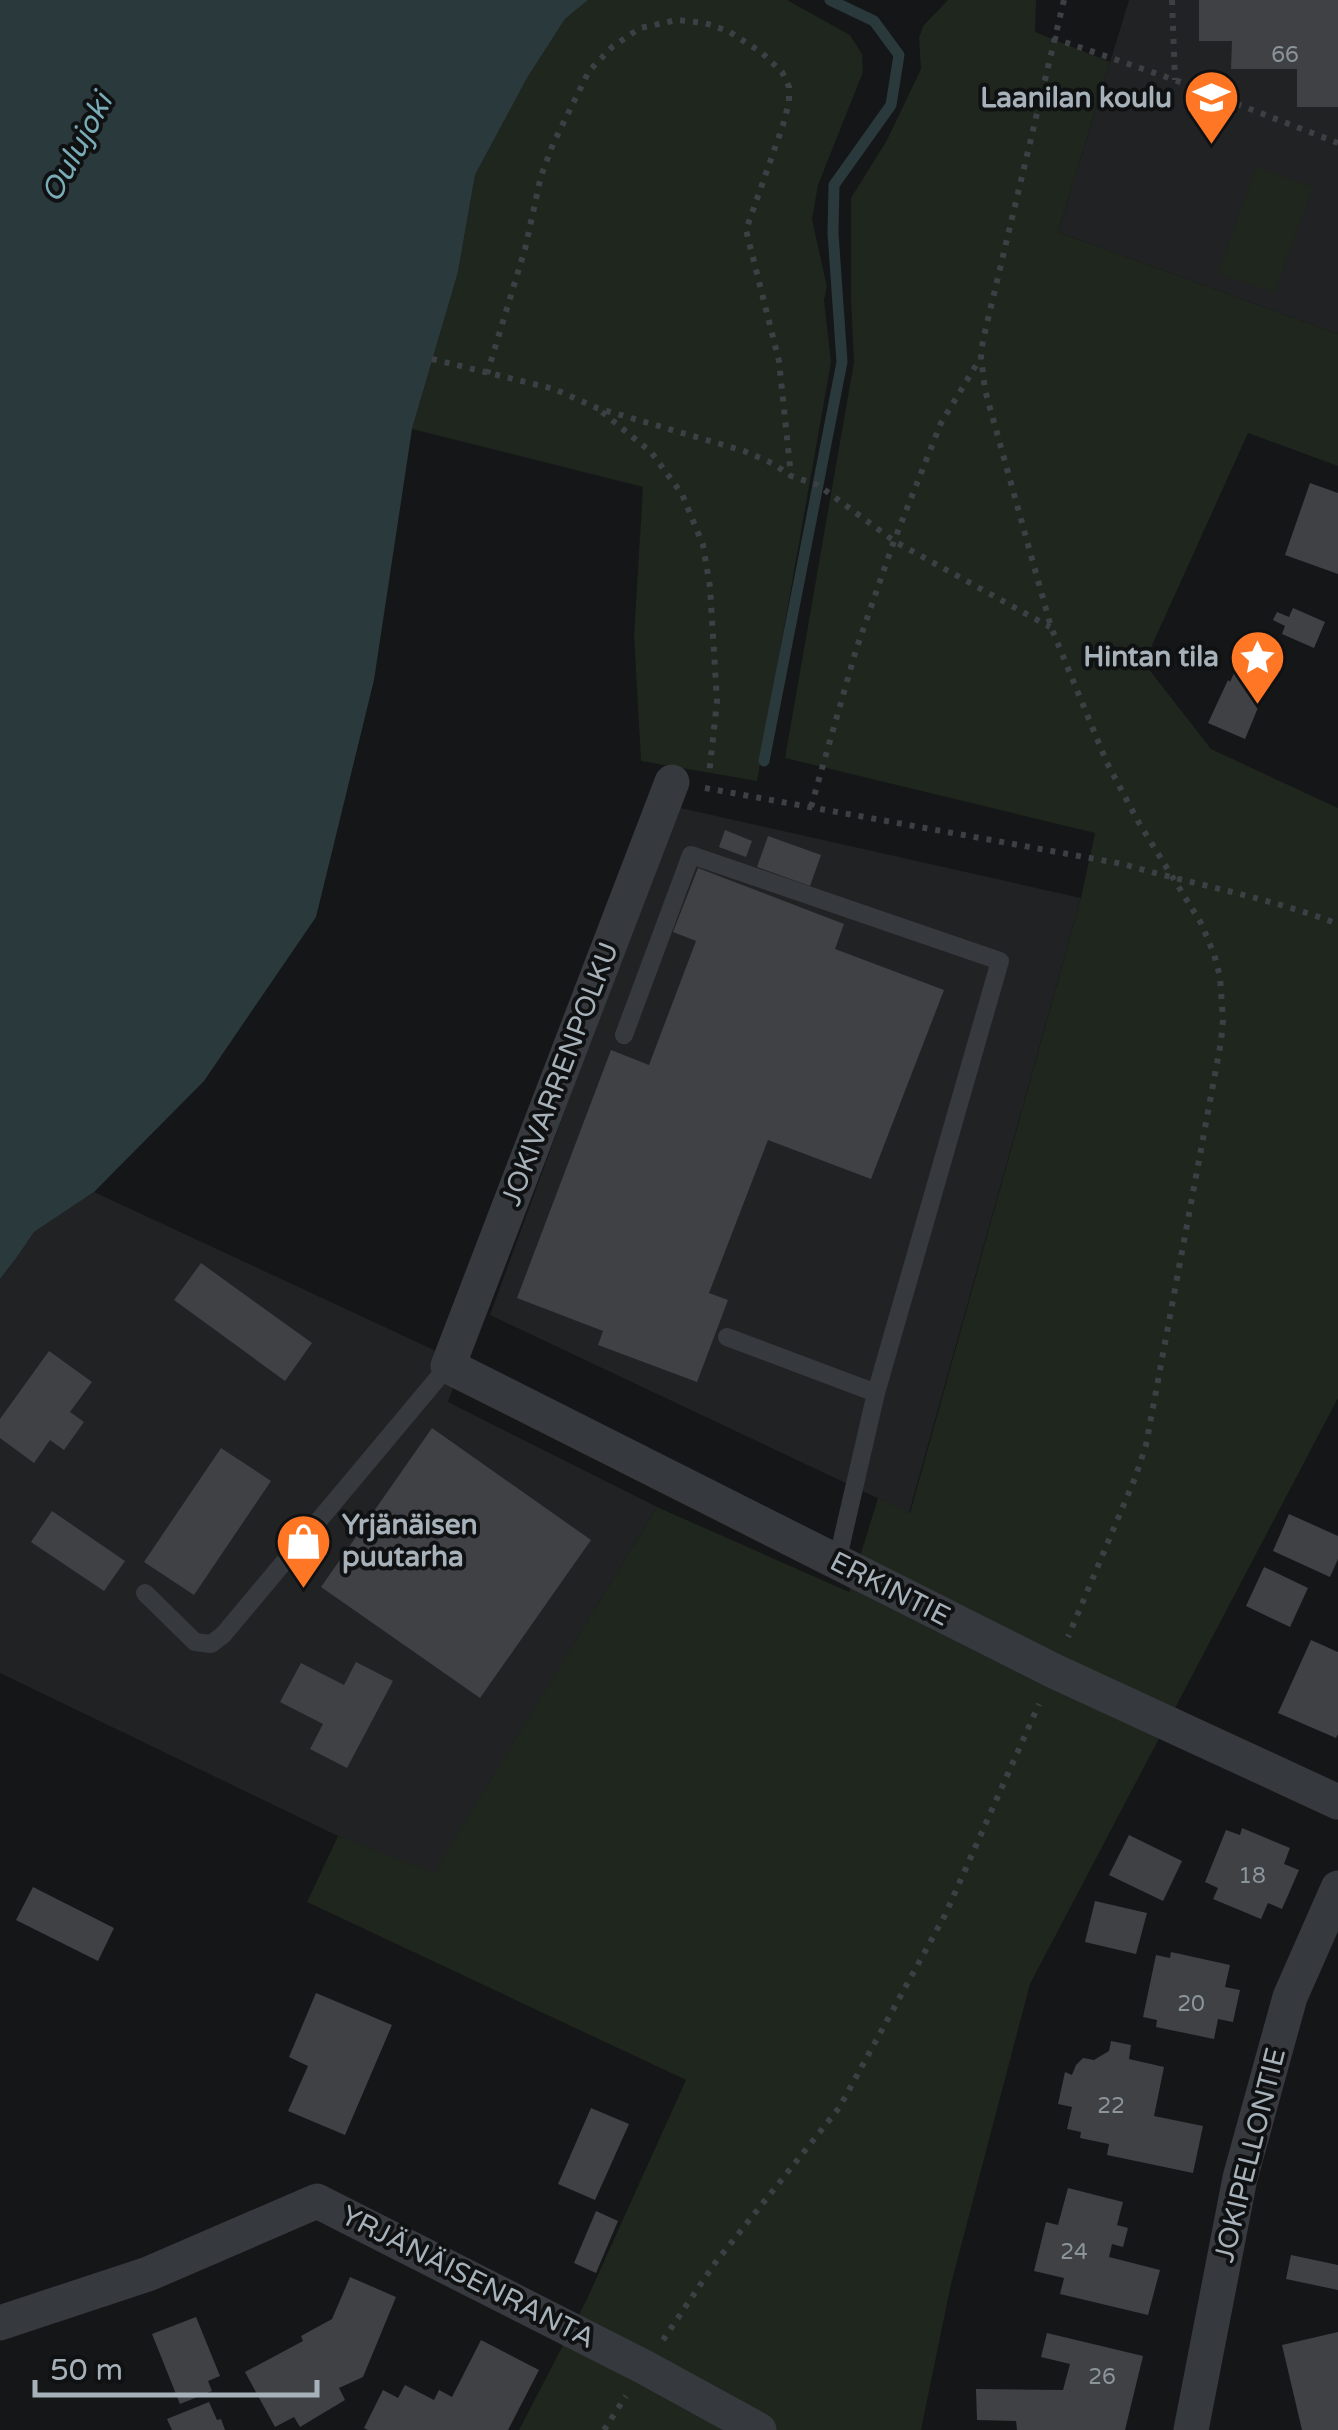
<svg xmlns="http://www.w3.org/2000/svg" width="1338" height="2430" font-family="'Varela Round',sans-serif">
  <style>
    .built { fill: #212224 }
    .green { fill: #1e261d }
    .water { fill: #2a393c }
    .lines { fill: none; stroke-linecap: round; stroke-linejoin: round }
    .stream { stroke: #2a393c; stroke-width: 11 }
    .building { fill: #3f4145 }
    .path { stroke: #3c4044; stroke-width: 6; stroke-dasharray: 5 8; stroke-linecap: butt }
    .lane { stroke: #36393d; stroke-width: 18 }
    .street { stroke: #36393d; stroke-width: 35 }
    .labels { text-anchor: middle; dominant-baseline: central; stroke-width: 8; stroke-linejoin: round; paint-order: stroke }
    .number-label { font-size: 22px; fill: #8c959c }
    .poi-label { font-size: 28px; font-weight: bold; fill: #a6b1b9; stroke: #101112; text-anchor: end }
    .street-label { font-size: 28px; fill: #a6b1b9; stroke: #101112 }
    .water-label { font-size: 30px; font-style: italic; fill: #79acb7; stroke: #101112 }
  </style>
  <rect width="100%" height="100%" fill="#151617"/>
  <g class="built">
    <path d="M1129 0H1338V334L1058 232Z"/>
    <path d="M676 807 1081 898 909 1513 490 1315Z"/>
    <path d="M94 1192 462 1363 448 1402 657 1507 434 1874 338 1836 0 1673V1279L17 1257 34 1232Z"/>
  </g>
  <g class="green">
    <path d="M588 0H787L850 35 862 54 863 72 818 185 812 219 827 287 824 300 831 362 757 781 641 761 634 636 643 487 412 429 458 272 475 175 527 78 565 19Z"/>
    <path d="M948 0H1036L1035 32 1110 62 1058 232 1338 334V466L1248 433 1144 663 1211 749 1338 808V1398L1030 1984 951 2284 921 2430H519L587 2299 686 2080 307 1902 338 1836 434 1873 657 1507 849 1592 878 1498 910 1513 1081 898 1095 833 785 758 854 362 851 299V198L887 140 921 69 919 38 923 26Z"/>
    <path d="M1256 167 1313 187 1274 293 1218 273Z"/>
  </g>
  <path class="water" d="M0 0H588L565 19 527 78 475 175 458 272 412 429 374 680 316 917 204 1081 94 1192 34 1232 17 1257 0 1279Z"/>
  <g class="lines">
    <path class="stream" d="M764 761 842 362 833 233 834 185 891 105 899 55 874 21 830 0"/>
  </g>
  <g class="building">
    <path d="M1199 0H1338V107H1297V69H1231L1232 41H1199Z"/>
    <path d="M1310 483 1338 493V574L1285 555Z"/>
    <path d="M1293 608 1325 622 1314 648 1282 634 1285 626 1273 620 1277 612 1289 617Z"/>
    <path d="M1235 671 1267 686 1245 739 1208 723 1228 680 1230 682Z"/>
    <path d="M725 830 752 841 746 857 719 847Z"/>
    <path d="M768 836 821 855 810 886 757 867Z"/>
    <path d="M698 868 844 924 835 949 944 990 871 1179 768 1140 709 1293 728 1300 697 1382 598 1345 603 1331 517 1298 611 1050 649 1065 696 941 673 932Z"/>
    <path d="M201 1263 312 1343 285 1381 174 1300Z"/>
    <path d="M49 1351 92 1382 70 1412 84 1422 64 1450 50 1440 34 1463 0 1438V1419Z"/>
    <path d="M432 1428 591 1540 480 1698 321 1587Z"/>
    <path d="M221 1448 271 1481 194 1595 144 1562Z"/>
    <path d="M52 1511 125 1561 104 1591 31 1542Z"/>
    <path d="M1289 1514 1338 1536V1559L1330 1577 1273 1551Z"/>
    <path d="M1264 1567 1308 1588 1290 1627 1246 1606Z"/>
    <path d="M1311 1640 1338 1652V1734L1336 1738 1278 1713Z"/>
    <path d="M356 1662 393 1681 347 1768 310 1749 323 1724 280 1702 301 1663 344 1685Z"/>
    <path d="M1242 1828 1290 1848 1284 1864 1299 1870 1282 1909 1268 1903 1261 1919 1213 1899 1218 1888 1205 1882 1226 1830 1240 1835Z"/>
    <path d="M1129 1835 1182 1861 1163 1901 1109 1875Z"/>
    <path d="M33 1887 114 1928 98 1961 16 1920Z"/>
    <path d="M1095 1901 1147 1913 1136 1954 1085 1942Z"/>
    <path d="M1171 1952 1230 1965 1225 1987 1240 1990 1233 2022 1218 2019 1214 2039 1156 2027 1157 2020 1143 2017 1156 1955 1170 1958Z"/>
    <path d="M316 1993 392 2025 345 2135 288 2111 308 2066 289 2057Z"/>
    <path d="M1111 2041 1131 2045 1129 2059 1164 2067 1154 2116 1203 2126 1193 2173 1107 2155 1109 2144 1080 2138 1081 2132 1067 2129 1072 2107 1058 2104 1065 2072 1072 2075 1076 2065 1083 2058 1094 2060 1109 2051Z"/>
    <path d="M591 2108 629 2124 595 2200 558 2184Z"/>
    <path d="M1068 2188 1123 2202 1117 2225 1128 2228 1123 2247 1112 2244 1109 2257 1160 2270 1148 2315 1060 2294 1064 2278 1034 2271 1046 2222 1058 2225Z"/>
    <path d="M596 2211 618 2221 596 2273 574 2263Z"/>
    <path d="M1291 2255 1338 2265V2290L1286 2279Z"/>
    <path d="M350 2277 396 2297 363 2377 339 2388 345 2400 300 2427 294 2417 275 2427 245 2372 303 2341 301 2336 332 2319Z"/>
    <path d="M196 2317 220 2376 208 2381 212 2391 180 2404 152 2334Z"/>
    <path d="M1338 2332V2430H1302L1282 2345Z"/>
    <path d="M1047 2333 1143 2356 1125 2430H1017L1016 2421 977 2420 976 2389 1063 2390 1070 2364 1041 2357Z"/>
    <path d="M481 2340 539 2370 508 2430H368L364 2428 383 2390 398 2398 405 2385 434 2400 439 2390 452 2397Z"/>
    <path d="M209 2402 217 2420 221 2419 225 2430H172L167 2419Z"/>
  </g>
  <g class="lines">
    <g class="path">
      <path d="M1064 0 983 340 981 357 985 390 1051 627 1107 763 1139 823 1201 923 1214 954 1220 977 1223 1020 1221 1042 1146 1445 1135 1478 1068 1637"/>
      <path d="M1172 0 1175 80"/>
      <path d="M1053 38 1175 80 1338 143"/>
      <path d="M432 359 554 389 597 408 744 451 772 463 791 476 818 485 894 541 1050 627"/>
      <path d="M487 374 525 249 541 176 553 144 589 71 612 47 640 28 677 20 705 23 728 31 761 52 782 72 789 87V102L783 125 746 230 779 361 791 476"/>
      <path d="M602 412 651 452 682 494 703 545 710 587 717 701 709 775"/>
      <path d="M705 788 1123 864C1194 885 1268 897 1338 924"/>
      <path d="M811 807 856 650 894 541 941 423 981 357"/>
      <path d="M663 2340 715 2263 839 2108 945 1915 1039 1704"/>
      <path d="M604 2430 626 2396"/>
    </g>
    <g class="lane">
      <path d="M624 1035 691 855 1000 961 876 1393 837 1562"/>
      <path d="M727 1337 876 1393"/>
      <path d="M145 1593 195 1642 211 1644 223 1635 448 1366"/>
    </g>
    <g class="street">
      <path d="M672 782 448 1366 1054 1671 1338 1802"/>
      <path d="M0 2323 148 2274 317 2201 644 2367 759 2430"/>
      <path d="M1191 2430 1240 2178 1290 1997 1338 1888"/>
    </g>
  </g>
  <defs>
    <symbol id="school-pin" viewBox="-11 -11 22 30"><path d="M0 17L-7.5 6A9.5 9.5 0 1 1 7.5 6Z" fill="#ff7725" stroke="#101112"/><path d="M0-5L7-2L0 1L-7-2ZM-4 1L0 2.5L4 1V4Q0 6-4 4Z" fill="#fff"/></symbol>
    <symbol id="sight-pin" viewBox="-11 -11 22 30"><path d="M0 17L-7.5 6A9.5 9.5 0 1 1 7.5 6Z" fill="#ff7725" stroke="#101112"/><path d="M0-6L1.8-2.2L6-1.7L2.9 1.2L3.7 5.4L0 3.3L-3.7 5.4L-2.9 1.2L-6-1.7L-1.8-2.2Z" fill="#fff"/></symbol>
    <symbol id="shop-pin" viewBox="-11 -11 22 30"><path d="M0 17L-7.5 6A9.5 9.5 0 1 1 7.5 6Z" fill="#ff7725" stroke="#101112"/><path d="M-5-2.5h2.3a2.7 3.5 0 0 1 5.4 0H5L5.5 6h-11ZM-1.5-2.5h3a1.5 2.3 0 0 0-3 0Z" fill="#fff"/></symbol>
  </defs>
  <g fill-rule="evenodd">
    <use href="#school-pin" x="1180" y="66" width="63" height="86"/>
    <use href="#sight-pin" x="1226" y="626" width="63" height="86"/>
    <use href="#shop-pin" x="272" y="1510" width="63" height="86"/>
  </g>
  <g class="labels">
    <g class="number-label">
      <text x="1285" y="55">66</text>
      <text x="1252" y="1876">18</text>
      <text x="1191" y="2004">20</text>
      <text x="1111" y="2106">22</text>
      <text x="1074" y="2252">24</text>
      <text x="1102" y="2377">26</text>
    </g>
    <g class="poi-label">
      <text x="1172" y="98">Laanilan koulu</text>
      <text x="1219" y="657">Hintan tila</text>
      <text x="342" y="1525" text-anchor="start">Yrjänäisen<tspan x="342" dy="32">puutarha</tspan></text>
    </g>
    <g class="street-label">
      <text transform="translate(560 1074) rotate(-69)">JOKIVARRENPOLKU</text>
      <text transform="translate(890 1589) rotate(27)">ERKINTIE</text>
      <text transform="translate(1250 2155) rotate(-76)">JOKIPELLONTIE</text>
      <text transform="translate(468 2277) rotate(27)">YRJÄNÄISENRANTA</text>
    </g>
    <g class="water-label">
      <text transform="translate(77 148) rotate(-62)">Oulujoki</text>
    </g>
  </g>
  <path d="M35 2380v15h282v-15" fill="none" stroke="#a6b1b9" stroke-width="5"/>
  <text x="50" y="2380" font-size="30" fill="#a6b1b9" stroke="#101112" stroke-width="8" paint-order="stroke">50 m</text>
</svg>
